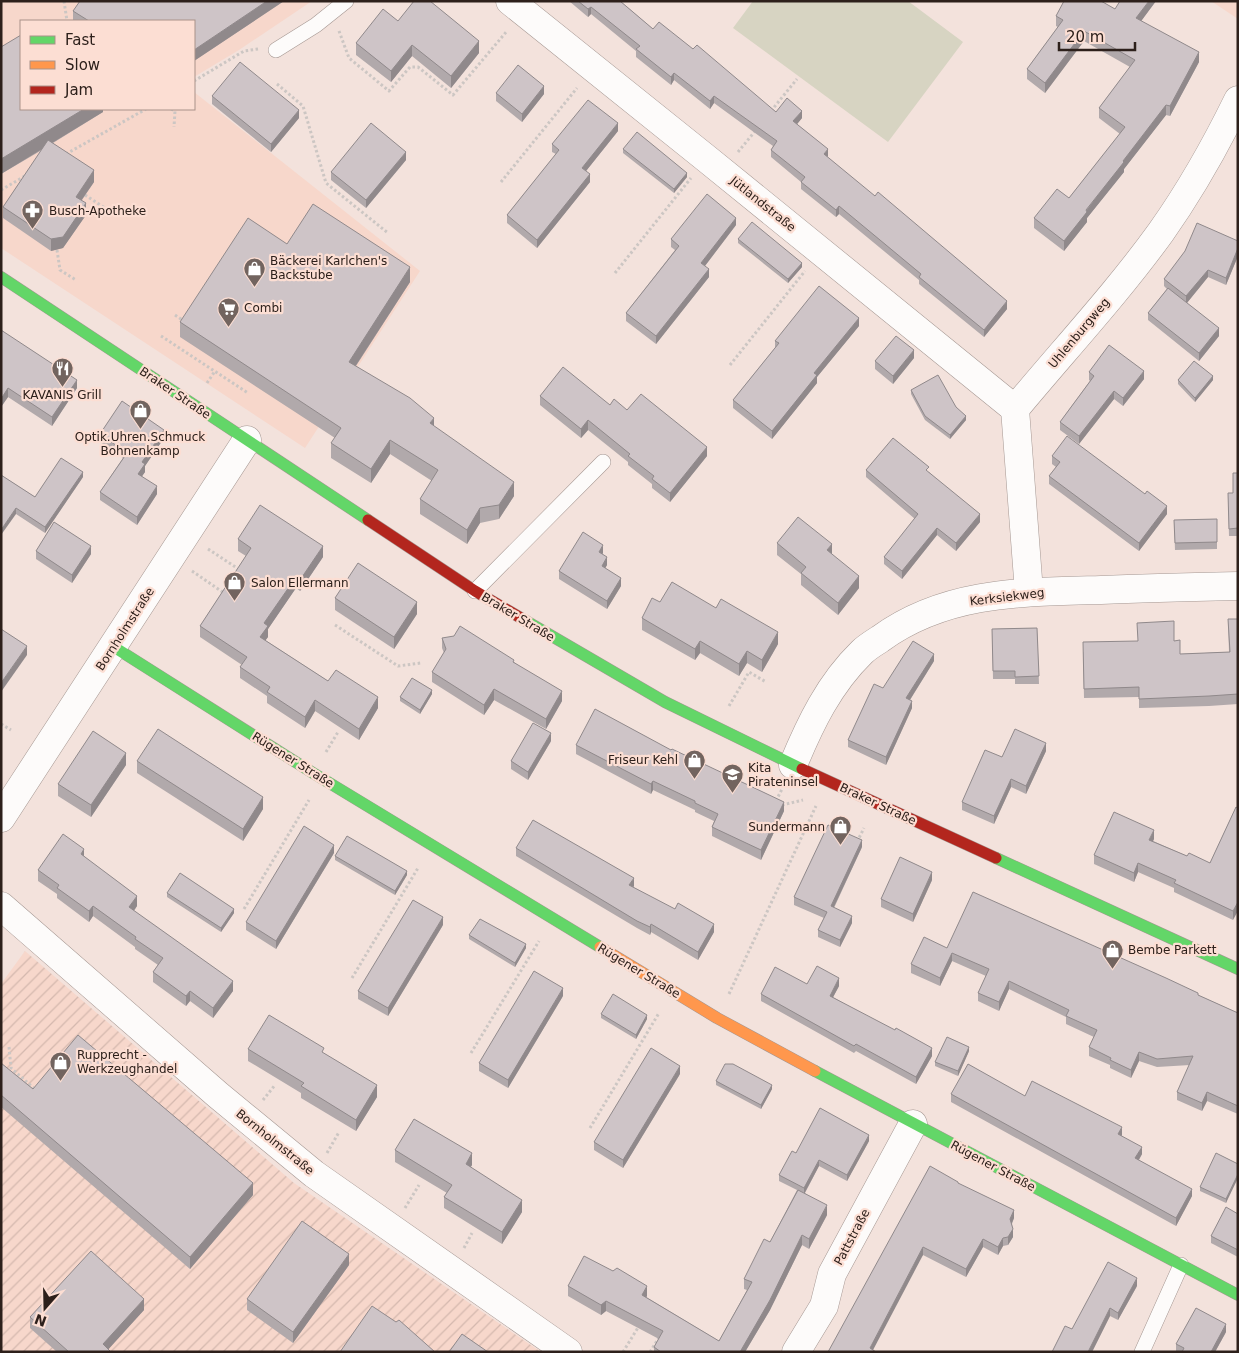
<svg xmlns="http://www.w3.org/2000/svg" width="1239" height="1353" font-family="'DejaVu Sans',sans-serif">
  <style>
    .built { fill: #f7d7cb }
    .industrial { fill: url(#industrial-furrows) }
    .grass { fill: #d7d4c2 }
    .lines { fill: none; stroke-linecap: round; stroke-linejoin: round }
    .lane-casing { stroke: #a59792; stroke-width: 16 }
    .street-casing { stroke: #a59792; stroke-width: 29 }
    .fast-casing { stroke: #a59792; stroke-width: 12 }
    .slow-casing { stroke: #a59792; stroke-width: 12 }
    .jam-casing { stroke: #a59792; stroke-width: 12 }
    .path { stroke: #ccc6c3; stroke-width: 3; stroke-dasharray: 2.5 2.5; stroke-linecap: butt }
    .lane { stroke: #fdfbfa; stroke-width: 15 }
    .street { stroke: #fdfbfa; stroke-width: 28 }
    .fast { stroke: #63d668; stroke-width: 11 }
    .slow { stroke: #ff974d; stroke-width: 11 }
    .jam { stroke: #b3261e; stroke-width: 11 }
    .wall { fill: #b1a9ab }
    .shaded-wall { fill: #90898b }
    .building { fill: #cec4c7; stroke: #90898b }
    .labels { text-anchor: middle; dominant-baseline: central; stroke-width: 4.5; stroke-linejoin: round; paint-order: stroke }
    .street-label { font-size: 12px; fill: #2d201b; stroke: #fcded3 }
    .poi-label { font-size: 12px; fill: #2d201b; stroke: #fcded3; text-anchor: start }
  </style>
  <defs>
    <pattern id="industrial-furrows" width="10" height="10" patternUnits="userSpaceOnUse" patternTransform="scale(1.25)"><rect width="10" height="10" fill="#f7d7cb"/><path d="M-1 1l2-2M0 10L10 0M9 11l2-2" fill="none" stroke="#d4b8ae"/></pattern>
  </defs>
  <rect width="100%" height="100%" fill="#f3e2dc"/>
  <g class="built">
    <path d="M1 1H312L239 50 194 77V21H21V109H194V92L420 271 305 448 1 248Z"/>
    <path d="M1211 1H1238V19Z"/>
  </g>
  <path class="industrial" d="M25 951 294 1183 541 1352H1V984Z"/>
  <path class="grass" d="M753 1H908L963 42 888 142 733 28Z"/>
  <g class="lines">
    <defs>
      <g id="lane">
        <path d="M276 50 316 25 346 1"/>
        <path d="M475 591 603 462"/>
        <path d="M1142 1352 1181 1265"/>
      </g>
      <g id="street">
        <path d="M510 1 707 159 1015 409"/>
        <path d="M1029 592 1015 409C1063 351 1117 293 1161 232 1190 191 1216 145 1238 100"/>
        <path d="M793 765C810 724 829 684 862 652 867 647 874 643 880 639 946 591 1023 592 1101 590 1147 588 1192 587 1238 586"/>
        <path d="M1 818 247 440"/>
        <path d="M1 906 218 1095 314 1174 568 1352"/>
        <path d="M796 1352 824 1306 832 1274 913 1124"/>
      </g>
      <g id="fast">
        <path d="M1 277 368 520"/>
        <path d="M526 621 665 702 802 769"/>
        <path d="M114 647 313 773 600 947"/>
        <path d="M996 858 1238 969"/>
        <path d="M815 1071 1238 1295"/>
      </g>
      <path id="slow" d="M600 947 717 1018 815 1071"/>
      <g id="jam">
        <path d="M368 520 475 591 526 621"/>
        <path d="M802 769 996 858"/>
      </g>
    </defs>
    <use href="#lane" class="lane-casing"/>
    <use href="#street" class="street-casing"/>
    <use href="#fast" class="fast-casing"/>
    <use href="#slow" class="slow-casing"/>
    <use href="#jam" class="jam-casing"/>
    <g class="path">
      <path d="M64 1 67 21"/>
      <path d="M339 31 349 58 389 91 410 67H418L453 95 507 31"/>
      <path d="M194 81 244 51 258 49"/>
      <path d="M277 84 303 106 326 183 388 233"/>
      <path d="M171 109 175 111 174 127"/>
      <path d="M771 111 797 79"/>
      <path d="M738 152 756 130"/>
      <path d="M66 154 146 109"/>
      <path d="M501 182 577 88"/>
      <path d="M1 190 25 176"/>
      <path d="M85 195 117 216"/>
      <path d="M57 250 60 270 76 280"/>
      <path d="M615 273 691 178"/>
      <path d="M175 315 184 321"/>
      <path d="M161 336 248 393"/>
      <path d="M730 365 805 271"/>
      <path d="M207 383 215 371"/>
      <path d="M208 549 240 570"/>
      <path d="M192 571 224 593"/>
      <path d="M335 625 398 666 421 663"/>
      <path d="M729 706 749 672 766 682"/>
      <path d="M1 724 11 730"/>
      <path d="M326 752 338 732"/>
      <path d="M736 782 741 770"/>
      <path d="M776 801 782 789"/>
      <path d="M782 805 803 800"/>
      <path d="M857 842 864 828"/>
      <path d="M244 909 309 800"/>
      <path d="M352 978 418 868"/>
      <path d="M729 994 816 806"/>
      <path d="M9 1047 11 1068 37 1091"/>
      <path d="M471 1053 539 941"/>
      <path d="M263 1100 275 1085"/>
      <path d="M590 1128 659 1013"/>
      <path d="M327 1153 339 1132"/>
      <path d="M405 1208 419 1185"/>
      <path d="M464 1248 472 1233"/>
      <path d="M623 1352 639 1326"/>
      <path d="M650 1352 660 1336"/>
    </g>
    <use href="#lane" class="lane"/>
    <use href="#street" class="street"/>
    <use href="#fast" class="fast"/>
    <use href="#slow" class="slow"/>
    <use href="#jam" class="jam"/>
  </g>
  <g class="wall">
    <path d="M80 1H284L194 61V21H73V11Z"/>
    <path d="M569 1H620L653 29 693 49 776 112 802 118 797 124 828 156 827 157 1007 309 984 337 919 284V280L839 214 836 217 801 189V182L771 157V150L773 146 714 103 710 109 674 80 671 85 636 57V51L591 14 588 17Z"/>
    <path d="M1156 1 1141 21 1199 62 1170 116 1166 115 1124 169V172L1087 218V222L1064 251 1034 228V218L1069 198 1120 134 1099 118V108L1130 67 1084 41 1045 93 1027 79V69L1058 27 1056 26V16L1115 9Z"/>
    <path d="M398 21 479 53 451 88 412 56 391 82 356 55V43Z"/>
    <path d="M496 93 544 94 522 122 496 101Z"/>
    <path d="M212 96 299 118 271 152 212 104Z"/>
    <path d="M21 109H103V112L53 143 94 182 82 200 86 215 63 248 51 251 3 218V207L42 150 1 174Z"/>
    <path d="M618 131 586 171 590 182 537 248 507 223V215L556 154 552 152V144Z"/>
    <path d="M623 149 687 177 674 193 623 153Z"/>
    <path d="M406 160 366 208 331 180V172Z"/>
    <path d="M736 225 705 266 709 277 656 344 626 321V313L675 250 671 247V239Z"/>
    <path d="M738 239 802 267 788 283 738 243Z"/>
    <path d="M1238 241V256L1226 285 1208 277 1187 303 1219 336 1199 361 1148 320V313L1167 289 1164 286V279Z"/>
    <path d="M287 244 410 282 356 366 434 426 514 496 499 519 480 523 467 544 420 514V499L432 481 390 454 371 483 331 458V443L335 438 180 337V322Z"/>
    <path d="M859 326 817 377V383L772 439 733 408V400L775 348V341Z"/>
    <path d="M1 330 77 388 52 426 8 397 1 407Z"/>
    <path d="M914 358 893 384 875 369V361Z"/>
    <path d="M1089 372 1144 379 1123 406 1114 399 1079 444 1060 430V422L1090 381 1089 380Z"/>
    <path d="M1178 380H1213L1195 402 1178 384Z"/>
    <path d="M911 390 956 407 966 420 950 439 925 420 911 394Z"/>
    <path d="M540 396 610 405 627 410 707 456 670 502 652 488V484L628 465V462L588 430 581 438 540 405Z"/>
    <path d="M100 434 164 438 145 466V472L142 476 157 494 137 525 100 500V492L123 458 100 442Z"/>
    <path d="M1052 456 1167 514 1139 551 1049 484V476L1056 467 1052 464Z"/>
    <path d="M866 470 929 472 980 522 956 551 937 535 902 579 884 564V557L915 519 866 477Z"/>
    <path d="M1238 473V536H1229L1228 493H1233Z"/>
    <path d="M1 475 35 497 83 477 45 533 16 514Z"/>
    <path d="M1217 519V549L1175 550 1174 520Z"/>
    <path d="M238 539 323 557 300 591 296 588 268 629V637L265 640 328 681 378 708 359 740 315 711 305 728 267 703V696L240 678V667L242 665 200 637V626L246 556 238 551Z"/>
    <path d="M777 543 832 555 859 588 838 615 801 585V574L777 555Z"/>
    <path d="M36 551 91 554 72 583 36 559Z"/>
    <path d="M603 553 602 554 607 565 605 568 621 586 607 609 559 579V571Z"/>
    <path d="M335 598 417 614 394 649 335 610Z"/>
    <path d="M660 602 778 644 762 672 747 663 739 676 700 653 695 660 642 630V618Z"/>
    <path d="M1228 619H1238V704L1209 706 1139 708V697L1084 698 1083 652 1174 641 1180 654 1229 652Z"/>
    <path d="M1037 628 1039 684H1015V679H993L992 629Z"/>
    <path d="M442 638 514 662 562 701 546 729 494 700 484 715 432 682V672L444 653 442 648Z"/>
    <path d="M934 661 910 700 912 708 886 765 848 747V740L883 688Z"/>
    <path d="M432 694 420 714 400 701V697Z"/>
    <path d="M551 741 528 780 511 769V761Z"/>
    <path d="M576 745 784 811 761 860 712 836V827L714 821 695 812V810L653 790 651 794 576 754Z"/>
    <path d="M1046 751 1026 794 1011 787 994 824 962 810V802L1002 757Z"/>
    <path d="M137 761 263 809 243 841 137 773Z"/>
    <path d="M126 765 91 817 58 796V784Z"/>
    <path d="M1236 807 1233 920 1174 892V888L1138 872 1134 882 1094 864V855L1154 839 1153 841 1187 856 1210 863Z"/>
    <path d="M862 847 834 908 852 923 840 947 818 937V930L824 918 794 905V897Z"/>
    <path d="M516 848 634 886 633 887 714 932 698 960 651 932 650 935 637 928 516 856Z"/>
    <path d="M334 853 276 949 246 930V922Z"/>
    <path d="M84 856 137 906 134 911 233 991 213 1018 190 1001 186 1006 153 982V972L158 965 135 949V947L93 916 89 922 57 898V894L38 881V870Z"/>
    <path d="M335 856 407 875 395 895 335 860Z"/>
    <path d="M932 880 913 922 881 907V899Z"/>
    <path d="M167 893 234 913 221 932 167 897Z"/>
    <path d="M443 925 388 1016 358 999V991Z"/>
    <path d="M469 935 526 948 515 967 469 939Z"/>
    <path d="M947 948 1198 995 1238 1013V1114L1207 1101 1202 1111 1177 1100V1092L1190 1065 1157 1067 1139 1061 1131 1078 1110 1068V1065L1089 1056V1047L1094 1037 1066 1024V1017L1009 989 999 1011 978 1001V993L986 976 952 961 940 986 911 973V964Z"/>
    <path d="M807 984 839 986 833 997 932 1056 916 1084 856 1051 854 1053 761 1001V994Z"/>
    <path d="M563 996 508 1088 479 1071V1063Z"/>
    <path d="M601 1014 647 1019 636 1039 601 1018Z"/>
    <path d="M248 1049 324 1053 377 1097 356 1131 301 1098V1093L248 1061Z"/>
    <path d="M969 1051 958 1076 935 1066V1062Z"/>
    <path d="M1 1063 33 1089 253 1195 190 1269 1 1107Z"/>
    <path d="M680 1074 623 1168 594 1150V1142Z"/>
    <path d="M716 1081 772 1089 761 1109 716 1085Z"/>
    <path d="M951 1094 1025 1096 1122 1135 1121 1136 1142 1154 1139 1160 1192 1196 1176 1226 951 1102Z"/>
    <path d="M869 1141 847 1181 819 1166 805 1193 827 1215 809 1249 802 1245 770 1310 745 1352H654V1347L659 1339 606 1311 601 1315 568 1296V1286L613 1271 647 1296 646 1297 719 1341 747 1290 744 1289V1279L770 1242 797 1190 779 1181V1175L796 1153Z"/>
    <path d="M395 1150 472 1165 470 1167 522 1212 502 1244 444 1208V1197L447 1193 395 1162Z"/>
    <path d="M1238 1164 1226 1203 1200 1191V1187Z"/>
    <path d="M958 1183 1014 1218 1012 1224 1013 1237 1008 1245 1003 1246 998 1255 983 1247 966 1277 923 1255 828 1352Z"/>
    <path d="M1238 1214V1257L1211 1243V1236Z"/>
    <path d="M349 1265 293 1343 247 1310V1299Z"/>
    <path d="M1137 1286 1118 1320 1110 1316 1092 1352 1072 1329Z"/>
    <path d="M144 1310 108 1349 111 1352H57L30 1328V1317Z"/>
    <path d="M1226 1332 1215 1352 1176 1351V1344Z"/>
  </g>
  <g class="shaded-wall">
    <path d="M267 1H284L194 61V50Z"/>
    <path d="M1149 1H1156L1136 28V18Z"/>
    <path d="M591 7V14L588 17V9Z"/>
    <path d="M1084 31V41L1045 93V83Z"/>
    <path d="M479 41V53L451 88V76Z"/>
    <path d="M412 45V56L391 82V71Z"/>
    <path d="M1199 52V62L1170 116V106Z"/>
    <path d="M674 73V80L671 85V77Z"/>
    <path d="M544 86V94L522 122V114Z"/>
    <path d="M714 96V103L710 109V101Z"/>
    <path d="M1166 105V115L1124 169V172L1087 218V222L1064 251V241L1123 161Z"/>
    <path d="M84 109H103V112L1 174V159Z"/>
    <path d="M299 110V118L271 152V144Z"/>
    <path d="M802 111V118L793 129V121Z"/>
    <path d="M618 123V131L582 176V168Z"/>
    <path d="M828 149V156L824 161V154Z"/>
    <path d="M406 152V160L366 208V200Z"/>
    <path d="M94 170V182L76 208V197Z"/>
    <path d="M687 173V177L674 193V189Z"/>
    <path d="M590 174V182L537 248V240Z"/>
    <path d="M86 203V215L63 248 51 251V239Z"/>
    <path d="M839 206V214L836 217V210Z"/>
    <path d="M736 218V225L701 271V263Z"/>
    <path d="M1238 248V256L1226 285V278Z"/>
    <path d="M802 263V267L788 283V279Z"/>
    <path d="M410 267V282L349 376V362Z"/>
    <path d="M709 269V277L656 344V336Z"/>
    <path d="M1208 270V277L1186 304V296Z"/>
    <path d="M1007 301V309L984 337V330Z"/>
    <path d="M859 318V326L817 377V383L772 439V431L814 373Z"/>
    <path d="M1219 328V336L1199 361V353Z"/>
    <path d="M914 350V358L893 384V376Z"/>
    <path d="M1144 371V379L1123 406V398Z"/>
    <path d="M1213 376V380L1195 402V398Z"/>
    <path d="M77 380V388L52 426V417Z"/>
    <path d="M8 388V397L1 407V399Z"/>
    <path d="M1114 391V399L1079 444V436Z"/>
    <path d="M966 416V420L950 439V435Z"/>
    <path d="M434 418V433L430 423Z"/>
    <path d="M588 420V430L581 438V429Z"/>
    <path d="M164 430V438L145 466V472L138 482V474L142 462Z"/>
    <path d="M390 440V454L371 483V469Z"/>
    <path d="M707 447V456L670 502V493Z"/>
    <path d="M83 472V477L45 533V527Z"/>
    <path d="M514 482V496L499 519V505Z"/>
    <path d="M157 486V494L137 525V517Z"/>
    <path d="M1167 506V514L1139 551V543Z"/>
    <path d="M16 508V514L1 535V530Z"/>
    <path d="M480 508V523L467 544V530Z"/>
    <path d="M980 514V522L956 551V543Z"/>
    <path d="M937 528V535L902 579V571Z"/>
    <path d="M832 544V556L827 550Z"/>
    <path d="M603 545V553L599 560V552Z"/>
    <path d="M91 546V554L72 583V575Z"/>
    <path d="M323 546V557L300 591V580Z"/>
    <path d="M607 557V565L602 574V566Z"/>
    <path d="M859 576V588L838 615V603Z"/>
    <path d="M296 577V588L268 629V637L260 648V637L264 623Z"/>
    <path d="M621 578V586L607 609V601Z"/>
    <path d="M417 602V614L394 649V637Z"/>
    <path d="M778 632V644L762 672V660Z"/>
    <path d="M700 641V653L695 660V649Z"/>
    <path d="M27 646V655L1 692V683Z"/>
    <path d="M747 651V663L739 676V664Z"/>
    <path d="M934 654V661L906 706V698Z"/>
    <path d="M494 689V700L484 715V705Z"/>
    <path d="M432 690V694L420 714V710Z"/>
    <path d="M562 691V701L546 729V719Z"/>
    <path d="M378 697V708L359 740V729Z"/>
    <path d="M315 700V711L305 728V717Z"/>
    <path d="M912 701V708L886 765V757Z"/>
    <path d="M551 733V741L528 780V772Z"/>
    <path d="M1046 743V751L1026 794V786Z"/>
    <path d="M126 753V765L91 817V805Z"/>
    <path d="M1011 779V787L994 824V816Z"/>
    <path d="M653 781V790L651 794V784Z"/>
    <path d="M263 797V809L243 841V829Z"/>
    <path d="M784 802V811L761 860V850Z"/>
    <path d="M1154 830V839L1149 849V840Z"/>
    <path d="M862 840V847L831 913V906Z"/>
    <path d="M334 845V853L276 949V941Z"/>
    <path d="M84 849V859L81 854Z"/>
    <path d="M1138 863V872L1134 882V873Z"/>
    <path d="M407 871V875L395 895V891Z"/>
    <path d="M932 872V880L913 922V914Z"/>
    <path d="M634 878V886L629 893V885Z"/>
    <path d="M137 896V906L129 917V907Z"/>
    <path d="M1238 902V911L1233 920V911Z"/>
    <path d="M93 906V916L89 922V911Z"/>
    <path d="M234 909V913L221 932V928Z"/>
    <path d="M852 916V923L840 947V940Z"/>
    <path d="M443 917V925L388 1016V1008Z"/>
    <path d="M651 924V932L650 935V927Z"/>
    <path d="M714 924V932L698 960V952Z"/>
    <path d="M526 944V948L515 967V963Z"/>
    <path d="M952 953V961L940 986V978Z"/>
    <path d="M839 978V986L830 1003V996Z"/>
    <path d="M233 981V991L213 1018V1008Z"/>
    <path d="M1009 981V989L999 1011V1002Z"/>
    <path d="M563 988V996L508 1088V1080Z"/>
    <path d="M190 991V1001L186 1006V996Z"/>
    <path d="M647 1015V1019L636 1039V1035Z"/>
    <path d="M969 1047V1051L958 1076V1071Z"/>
    <path d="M932 1048V1056L916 1084V1077Z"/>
    <path d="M1139 1052V1061L1131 1078V1070Z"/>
    <path d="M680 1066V1074L623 1168V1160Z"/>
    <path d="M377 1085V1097L356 1131V1120Z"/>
    <path d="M772 1085V1089L761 1109V1105Z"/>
    <path d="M1207 1092V1101L1202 1111V1103Z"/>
    <path d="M1122 1127V1135L1118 1142V1134Z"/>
    <path d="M869 1135V1141L847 1181V1175Z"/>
    <path d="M1142 1147V1154L1135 1166V1158Z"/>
    <path d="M472 1153V1165L466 1176V1164Z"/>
    <path d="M819 1160V1166L804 1194V1188Z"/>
    <path d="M1238 1174V1178L1226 1203V1199Z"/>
    <path d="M253 1183V1195L190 1269V1257Z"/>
    <path d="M1192 1189V1196L1176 1226V1218Z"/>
    <path d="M522 1200V1212L502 1244V1232Z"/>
    <path d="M827 1205V1215L809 1249V1239Z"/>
    <path d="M1014 1210V1218L1010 1227V1219Z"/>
    <path d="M1013 1229V1237L1008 1245V1237Z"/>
    <path d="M802 1235V1245L770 1310 745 1352H740Z"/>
    <path d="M1003 1238V1246L998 1255V1247Z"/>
    <path d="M983 1239V1247L966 1277V1269Z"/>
    <path d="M923 1247V1255L872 1352 870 1348Z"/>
    <path d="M349 1254V1265L293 1343V1332Z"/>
    <path d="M1137 1278V1286L1118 1320V1313Z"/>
    <path d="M647 1286V1296L642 1305V1295Z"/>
    <path d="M144 1299V1310L106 1352 103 1344Z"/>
    <path d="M606 1301V1311L601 1315V1305Z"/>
    <path d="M1110 1308V1316L1092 1352H1088Z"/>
    <path d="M1226 1324V1332L1215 1352H1211Z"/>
  </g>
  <g class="building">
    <path d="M80 1H267L194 50V21H89L73 11Z"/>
    <path d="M414 1H430L479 41 451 76 412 45 391 71 356 43 383 9 398 21Z"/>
    <path d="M578 1H620L653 29 659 22 693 49 697 45 776 112 787 98 802 111 793 121 828 149 824 154 875 196 878 192 1007 301 984 330 919 277 921 274 839 206 836 210 801 182 805 177 771 150 777 141 714 96 710 101 674 73 671 77 636 49 640 46 591 7 588 9Z"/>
    <path d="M1064 1H1101L1115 9 1120 1H1149L1136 18 1199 52 1170 106 1166 105 1123 161 1124 162 1086 210 1087 212 1064 241 1034 218 1057 189 1069 198 1125 127 1099 108 1135 60 1084 31 1045 83 1027 69 1063 20 1056 16Z"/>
    <path d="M21 35V109H84L1 159V47Z"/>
    <path d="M240 62 299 110 271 144 212 96Z"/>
    <path d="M518 65 544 86 522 114 496 93Z"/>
    <path d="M588 100 618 123 582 168 590 174 537 240 507 215 559 150 552 144Z"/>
    <path d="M371 123 406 152 366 200 331 172Z"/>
    <path d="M637 132 687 173 674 189 623 149Z"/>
    <path d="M48 140 94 170 76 197 86 203 63 237 51 239 3 207Z"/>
    <path d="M707 194 736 218 701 263 709 269 656 336 626 313 679 246 671 239Z"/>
    <path d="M313 204 410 267 349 362 410 398 434 418 430 423 514 482 499 505 480 508 467 530 420 499 438 470 390 440 371 469 331 443 341 428 180 322 248 218 287 244Z"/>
    <path d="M752 222 802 263 788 279 738 239Z"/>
    <path d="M1197 223 1238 241V248L1226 278 1208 270 1186 296 1164 279 1185 251Z"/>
    <path d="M819 286 859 318 814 373 817 375 772 431 733 400 779 343 775 341Z"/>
    <path d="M1168 288 1219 328 1199 353 1148 313Z"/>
    <path d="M1 330 77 380 52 417 8 388 1 399Z"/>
    <path d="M896 336 914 350 893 376 875 361Z"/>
    <path d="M1109 345 1144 371 1123 398 1114 391 1079 436 1060 422 1094 376 1089 372Z"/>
    <path d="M1194 361 1213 376 1195 398 1178 380Z"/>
    <path d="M563 367 610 405 614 399 627 410 641 394 707 447 670 493 652 479 654 476 628 456 630 454 588 420 581 429 540 396Z"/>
    <path d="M938 375 956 407 966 416 950 435 925 416 911 390Z"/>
    <path d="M122 401 164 430 142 462 145 464 138 474 157 486 137 517 100 492 127 453 100 434Z"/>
    <path d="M1067 436 1145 494 1147 491 1167 506 1139 543 1049 476 1060 462 1052 456Z"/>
    <path d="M893 438 929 467 926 470 980 514 956 543 937 528 902 571 884 557 918 514 866 470Z"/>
    <path d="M61 458 83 472 45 527 16 508 1 530V475L35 497Z"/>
    <path d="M1233 473H1238V528L1229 529 1228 493H1233Z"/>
    <path d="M260 505 323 546 300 580 296 577 264 623 268 626 260 637 328 681 336 670 378 697 359 729 315 700 305 717 267 692 270 687 240 667 247 657 200 626 251 548 238 539Z"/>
    <path d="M798 517 832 544 827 550 859 576 838 603 801 573 806 567 777 543Z"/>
    <path d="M1217 519V542L1175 543 1174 520Z"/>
    <path d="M54 522 91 546 72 575 36 551Z"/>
    <path d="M583 532 603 545 599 552 607 557 602 566 621 578 607 601 559 571Z"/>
    <path d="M358 563 417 602 394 637 335 598Z"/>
    <path d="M672 582 716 608 721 599 778 632 762 660 747 651 739 664 700 641 695 649 642 618 652 598 660 602Z"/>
    <path d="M1228 619H1238V694L1209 696 1139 699V687L1084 689 1083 642 1138 641 1137 623 1174 621V641L1180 640V654L1230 652Z"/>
    <path d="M460 626 514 660 513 662 562 691 546 719 494 689 484 705 432 672 446 649 442 638 454 636Z"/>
    <path d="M1037 628 1039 676 1015 677V671H993L992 629Z"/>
    <path d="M1 629 27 646 1 683Z"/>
    <path d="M913 641 934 654 906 698 912 701 886 757 848 740 874 684 883 688Z"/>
    <path d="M412 678 432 690 420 710 400 697Z"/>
    <path d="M595 709 671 750 672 749 784 802 761 850 712 827 718 814 695 803V801L653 781 651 784 576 745Z"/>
    <path d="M533 723 551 733 528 772 511 761Z"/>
    <path d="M158 729 263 797 243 829 137 761Z"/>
    <path d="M1015 729 1046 743 1026 786 1011 779 994 816 962 802 985 750 1002 757Z"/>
    <path d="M93 731 126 753 91 805 58 784Z"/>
    <path d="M1236 807 1238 808V902L1233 911 1174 883 1176 880 1138 863 1134 873 1094 855 1114 812 1154 830 1149 840 1187 856 1189 853 1210 863Z"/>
    <path d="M533 820 634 878 629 885 675 909 678 903 714 924 698 952 651 924 650 927 637 921 516 848Z"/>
    <path d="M828 825 862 840 831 906 852 916 840 940 818 930 827 912 794 897Z"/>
    <path d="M304 826 334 845 276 941 246 922Z"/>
    <path d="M63 834 84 849 81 854 137 896 129 907 233 981 213 1008 190 991 186 996 153 972 163 958 135 939 136 937 93 906 89 911 57 888 59 885 38 870Z"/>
    <path d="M347 836 407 871 395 891 335 856Z"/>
    <path d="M900 857 932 872 913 914 881 899Z"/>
    <path d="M180 873 234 909 221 928 167 893Z"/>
    <path d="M973 892 1166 978 1198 993V995L1238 1013V1106L1207 1092 1202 1103 1177 1092 1193 1056 1157 1059 1139 1052 1131 1070 1110 1060 1111 1058 1089 1047 1097 1030 1066 1016 1069 1010 1009 981 999 1002 978 993 989 969 952 953 940 978 911 964 924 937 947 948Z"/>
    <path d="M413 900 443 917 388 1008 358 991Z"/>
    <path d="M480 919 526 944 515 963 469 935Z"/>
    <path d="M817 966 839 978 830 996 895 1030 896 1028 932 1048 916 1077 856 1044 854 1046 761 994 775 967 807 984Z"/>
    <path d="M534 971 563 988 508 1080 479 1063Z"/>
    <path d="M613 994 647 1015 636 1035 601 1014Z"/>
    <path d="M269 1015 324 1048 322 1052 377 1085 356 1120 301 1086 304 1083 248 1049Z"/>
    <path d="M78 1035 253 1183 190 1257 1 1095V1063L33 1089Z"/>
    <path d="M947 1037 969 1047 958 1071 935 1062Z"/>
    <path d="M651 1048 680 1066 623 1160 594 1142Z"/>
    <path d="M725 1064H733L772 1085 761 1105 716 1081Z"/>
    <path d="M968 1064 1025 1096 1032 1081 1122 1127 1118 1134 1142 1147 1135 1158 1192 1189 1176 1218 951 1094Z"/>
    <path d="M820 1108 869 1135 847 1175 819 1160 804 1188 779 1175 792 1151 796 1153Z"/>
    <path d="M414 1119 472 1153 466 1164 522 1200 502 1232 444 1197 452 1185 395 1150Z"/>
    <path d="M1216 1153 1238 1164V1174L1226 1199 1200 1187Z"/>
    <path d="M930 1166 958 1182V1183L1014 1210 1010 1219 1013 1229 1008 1237 1003 1238 998 1247 983 1239 966 1269 923 1247 870 1348 876 1352H828Z"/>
    <path d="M798 1190 827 1205 809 1239 802 1235 770 1300 740 1352H661L654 1347 663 1331 606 1301 601 1305 568 1286 584 1256 613 1271 617 1268 647 1286 642 1295 719 1341 752 1282 744 1279 764 1239 770 1242Z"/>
    <path d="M1226 1207 1238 1214V1250L1211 1236Z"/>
    <path d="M302 1221 349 1254 293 1332 247 1299Z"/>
    <path d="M91 1251 144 1299 103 1344 111 1352H69L30 1317Z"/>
    <path d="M1108 1262 1137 1278 1118 1313 1110 1308 1088 1352H1052L1065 1326 1072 1329Z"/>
    <path d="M372 1306 396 1322 399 1320 435 1352H340Z"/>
    <path d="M1196 1308 1226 1324 1211 1352H1182L1184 1348 1176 1344Z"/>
    <path d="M462 1334 488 1352H449Z"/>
  </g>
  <defs>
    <symbol id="pharmacy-pin" viewBox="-11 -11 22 30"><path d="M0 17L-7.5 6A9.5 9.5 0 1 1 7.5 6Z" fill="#72645f" stroke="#fcded3"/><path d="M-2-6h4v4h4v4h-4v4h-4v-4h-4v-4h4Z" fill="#fff"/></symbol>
    <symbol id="shop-pin" viewBox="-11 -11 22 30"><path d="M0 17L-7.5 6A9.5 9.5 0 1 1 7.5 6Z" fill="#72645f" stroke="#fcded3"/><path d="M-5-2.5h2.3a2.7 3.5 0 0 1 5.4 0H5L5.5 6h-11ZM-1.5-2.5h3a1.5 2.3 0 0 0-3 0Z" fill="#fff"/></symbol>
    <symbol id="supermarket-pin" viewBox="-11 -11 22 30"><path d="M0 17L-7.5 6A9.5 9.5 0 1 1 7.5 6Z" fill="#72645f" stroke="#fcded3"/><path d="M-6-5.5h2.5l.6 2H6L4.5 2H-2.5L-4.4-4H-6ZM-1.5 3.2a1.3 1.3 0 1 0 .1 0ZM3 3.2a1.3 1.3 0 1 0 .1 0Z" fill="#fff"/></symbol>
    <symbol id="restaurant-pin" viewBox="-11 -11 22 30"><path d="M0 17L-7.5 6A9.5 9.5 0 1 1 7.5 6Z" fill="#72645f" stroke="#fcded3"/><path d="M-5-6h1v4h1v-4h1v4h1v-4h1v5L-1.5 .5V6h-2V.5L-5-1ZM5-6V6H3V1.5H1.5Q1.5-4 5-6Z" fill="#fff"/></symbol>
    <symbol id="school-pin" viewBox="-11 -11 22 30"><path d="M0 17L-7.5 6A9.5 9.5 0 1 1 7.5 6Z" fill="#72645f" stroke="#fcded3"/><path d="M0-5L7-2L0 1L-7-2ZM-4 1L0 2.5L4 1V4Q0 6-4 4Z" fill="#fff"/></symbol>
  </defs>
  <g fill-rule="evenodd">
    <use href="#pharmacy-pin" x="20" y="198" width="25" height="34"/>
    <use href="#shop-pin" x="242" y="256" width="25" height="34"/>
    <use href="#supermarket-pin" x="216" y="296" width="25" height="34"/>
    <use href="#restaurant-pin" x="50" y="356" width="25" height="34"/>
    <use href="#shop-pin" x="128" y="398" width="25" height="34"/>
    <use href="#shop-pin" x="222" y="570" width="25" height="34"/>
    <use href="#shop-pin" x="682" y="748" width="25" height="34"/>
    <use href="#school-pin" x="720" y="762" width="25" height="34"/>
    <use href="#shop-pin" x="828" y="814" width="25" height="34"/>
    <use href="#shop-pin" x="1100" y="938" width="25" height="34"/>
    <use href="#shop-pin" x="48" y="1050" width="25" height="34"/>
  </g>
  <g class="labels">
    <g class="street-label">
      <text transform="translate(763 204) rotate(39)">Jütlandstraße</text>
      <text transform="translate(1079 333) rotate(-50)">Uhlenburgweg</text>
      <text transform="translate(175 393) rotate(34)">Braker Straße</text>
      <text transform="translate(1007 597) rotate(-7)">Kerksiekweg</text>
      <text transform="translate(518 617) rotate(31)">Braker Straße</text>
      <text transform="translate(125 629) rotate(-57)">Bornholmstraße</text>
      <text transform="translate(293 760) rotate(32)">Rügener Straße</text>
      <text transform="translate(878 804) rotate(25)">Braker Straße</text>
      <text transform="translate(639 971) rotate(31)">Rügener Straße</text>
      <text transform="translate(275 1142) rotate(39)">Bornholmstraße</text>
      <text transform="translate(993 1166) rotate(28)">Rügener Straße</text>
      <text transform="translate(852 1237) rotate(-62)">Pattstraße</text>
    </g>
    <g class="poi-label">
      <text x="49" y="211">Busch-Apotheke</text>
      <text x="270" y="261">Bäckerei Karlchen's<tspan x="270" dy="14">Backstube</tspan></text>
      <text x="244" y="308">Combi</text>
      <text x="62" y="395" text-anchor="middle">KAVANIS Grill</text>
      <text x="140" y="437" text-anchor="middle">Optik.Uhren.Schmuck<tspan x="140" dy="14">Bohnenkamp</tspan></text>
      <text x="251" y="583">Salon Ellermann</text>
      <text x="678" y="760" text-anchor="end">Friseur Kehl</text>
      <text x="748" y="768">Kita<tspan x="748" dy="14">Pirateninsel</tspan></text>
      <text x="825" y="827" text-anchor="end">Sundermann</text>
      <text x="1128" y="950">Bembe Parkett</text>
      <text x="77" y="1055">Rupprecht -<tspan x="77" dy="14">Werkzeughandel</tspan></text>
    </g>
  </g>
  <rect width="1239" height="1353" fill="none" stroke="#2d201b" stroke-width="5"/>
  <rect x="20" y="20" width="175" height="90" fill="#fcded3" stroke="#a99289"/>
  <rect x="30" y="36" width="25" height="8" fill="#63d668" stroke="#a99289"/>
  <text x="65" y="45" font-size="15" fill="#2d201b">Fast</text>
  <rect x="30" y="61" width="25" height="8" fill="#ff974d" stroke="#a99289"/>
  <text x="65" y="70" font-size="15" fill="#2d201b">Slow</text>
  <rect x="30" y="86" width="25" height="8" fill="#b3261e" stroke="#a99289"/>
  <text x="65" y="95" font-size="15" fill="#2d201b">Jam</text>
  <g transform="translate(45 1308) rotate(200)" stroke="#fcded3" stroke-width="4" paint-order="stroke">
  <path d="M0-4L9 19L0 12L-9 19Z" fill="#2d201b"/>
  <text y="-8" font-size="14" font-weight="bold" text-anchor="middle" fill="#2d201b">N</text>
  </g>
  <path d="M1059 42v8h76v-8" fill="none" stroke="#2d201b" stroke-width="2.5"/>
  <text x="1066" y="42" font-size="15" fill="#2d201b" stroke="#fcded3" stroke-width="4" paint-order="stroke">20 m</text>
</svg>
